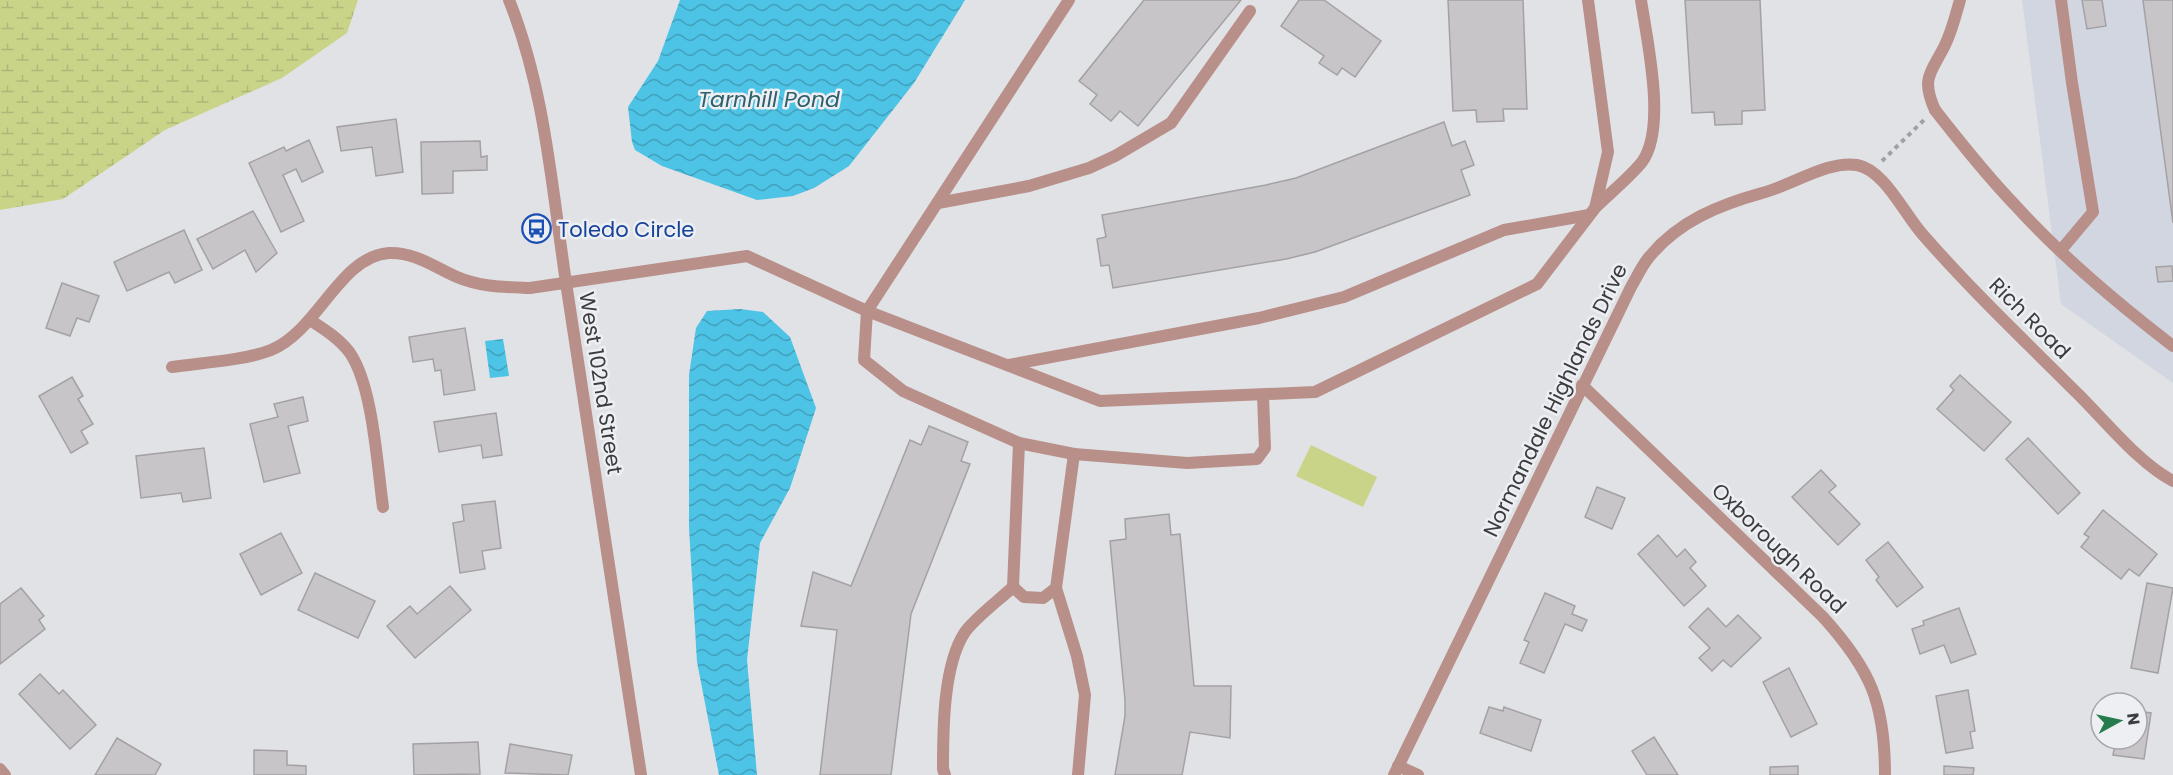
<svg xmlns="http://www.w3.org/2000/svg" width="2173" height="775" font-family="Poppins,sans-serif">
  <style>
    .built { fill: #d2d6e1 }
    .green { fill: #cad489 }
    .wetland { fill: url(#wetland-marsh) }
    .water { fill: url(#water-waves) }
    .building { fill: #c8c5c9; stroke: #a4a1a5; stroke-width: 1.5 }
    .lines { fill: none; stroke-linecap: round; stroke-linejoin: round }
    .path { stroke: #a0a1a5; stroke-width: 4; stroke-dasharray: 4.5 4.5; stroke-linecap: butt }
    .service { stroke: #b88f89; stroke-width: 12 }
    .minor { stroke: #b88f89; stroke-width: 12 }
    .tertiary { stroke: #b88f89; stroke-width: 12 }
    .labels { text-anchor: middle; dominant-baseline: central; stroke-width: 5; stroke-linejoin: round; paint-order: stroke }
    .transit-label { font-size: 21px; fill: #164399; stroke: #edeff3; text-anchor: start }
    .street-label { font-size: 21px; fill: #3b3c3e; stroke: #edeff3 }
    .water-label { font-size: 22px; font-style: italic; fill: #2e5f6d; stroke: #edeff3 }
  </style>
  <defs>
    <pattern id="wetland-marsh" width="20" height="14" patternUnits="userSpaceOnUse" patternTransform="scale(1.5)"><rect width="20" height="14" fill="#cad489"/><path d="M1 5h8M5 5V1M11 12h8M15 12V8" fill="none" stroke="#aeb777"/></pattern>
    <pattern id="water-waves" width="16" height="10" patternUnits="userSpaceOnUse" patternTransform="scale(1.5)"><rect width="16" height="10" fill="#4dc3e5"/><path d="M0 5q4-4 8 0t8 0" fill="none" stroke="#41a0bb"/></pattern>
  </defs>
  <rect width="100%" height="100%" fill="#e0e2e6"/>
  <path class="built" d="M2022 0H2173V383L2061 304Z"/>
  <path class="green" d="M1311 445 1377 477 1363 507 1296 476Z"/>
  <path class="wetland" d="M0 0H358L347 33 282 78 165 130 63 199 0 210Z"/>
  <g class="water">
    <path d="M680 0H965L914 83 849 166 814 188 793 196 757 200 662 166 635 150 632 142 628 107 658 61Z"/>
    <path d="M740 309 763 312 790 337 816 408 790 488 760 543 747 660 757 775H719L697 662 689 528V375L696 328 707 311Z"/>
    <path d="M503 339 509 376 490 378 485 341Z"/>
  </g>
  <g class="building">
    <path d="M1144 0H1241L1138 126 1120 111 1111 121 1090 104 1097 95 1079 81Z"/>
    <path d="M1299 0H1324L1381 41 1355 77 1342 68 1337 75 1319 63 1324 56 1281 26Z"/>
    <path d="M1448 0H1523L1527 109H1503L1504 121 1477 122 1476 110 1453 111Z"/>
    <path d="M1685 0H1760L1765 110 1742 111V124L1715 125 1714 112 1692 113Z"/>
    <path d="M2082 0H2102L2106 26 2087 29Z"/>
    <path d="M2143 0H2173V223L2144 8Z"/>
    <path d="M396 119 403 172 376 176 372 147 341 151 337 127Z"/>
    <path d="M1444 122 1452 146 1465 141 1474 165 1461 170 1470 195 1315 252 1286 259 1113 288 1109 265 1101 266 1097 239 1106 237 1102 215 1266 185 1296 178Z"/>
    <path d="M309 140 323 172 302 182 296 169 283 175 304 221 281 232 249 163 284 147 286 151Z"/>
    <path d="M480 141 481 157 487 156V170L453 171V193L422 194 421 142Z"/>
    <path d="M253 211 277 253 256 272 245 250 213 269 197 239Z"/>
    <path d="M184 230 202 270 175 283 169 272 127 291 114 262Z"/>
    <path d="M2172 266 2173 281 2158 282 2156 267Z"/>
    <path d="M62 283 99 296 89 322 77 318 70 336 46 328Z"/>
    <path d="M465 328 475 390 444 395 441 370 435 371 433 359 413 362 409 337Z"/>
    <path d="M1960 375 2011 422 1984 451 1937 409 1954 390 1950 386Z"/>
    <path d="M72 377 83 396 78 399 93 424 81 431 88 443 71 453 39 396Z"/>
    <path d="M303 397 308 421 288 426 300 473 264 482 250 424 278 417 274 404Z"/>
    <path d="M496 413 502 455 483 458 481 445 439 452 434 422Z"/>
    <path d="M929 426 968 442 961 461 970 464 911 614 891 775H820L837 630 801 626 813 572 851 586 910 440 921 445Z"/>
    <path d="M2028 438 2080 493 2058 514 2006 459Z"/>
    <path d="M204 448 211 498 183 502 181 493 141 498 136 456Z"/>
    <path d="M1821 470 1836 486 1829 492 1860 524 1838 545 1792 497Z"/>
    <path d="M1597 487 1625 498 1612 529 1585 517Z"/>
    <path d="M495 501 501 548 482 551 485 569 460 573 453 523 464 521 462 505Z"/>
    <path d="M2103 510 2157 554 2139 576 2129 569 2121 579 2081 547 2089 537 2084 534Z"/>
    <path d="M1169 514 1171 535 1180 534 1194 686H1231L1230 738 1190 732 1182 775H1115L1125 716V700L1110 541 1126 539 1125 519Z"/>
    <path d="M281 533 302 573 261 595 240 554Z"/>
    <path d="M1658 535 1677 557 1685 549 1696 562 1690 568 1706 586 1684 606 1638 554Z"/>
    <path d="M1888 542 1923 587 1897 607 1876 580 1879 577 1866 560Z"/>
    <path d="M315 573 375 601 358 638 298 610Z"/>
    <path d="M2147 583 2173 588 2158 673 2131 668Z"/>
    <path d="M450 586 471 610 415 658 387 626 410 606 417 614Z"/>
    <path d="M21 588 44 616 39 620 45 629 0 664V604Z"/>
    <path d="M1545 593 1575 606 1572 614 1587 620 1582 631 1565 624 1544 673 1520 663 1529 642 1524 640Z"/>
    <path d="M1708 608 1726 627 1738 615 1761 638 1731 667 1723 660 1712 671 1699 658 1710 648 1689 627Z"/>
    <path d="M1959 608 1976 654 1951 663 1944 645 1920 654 1912 629 1924 625 1923 621Z"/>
    <path d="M1789 668 1817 724 1791 737 1763 682Z"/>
    <path d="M40 674 59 694 63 690 96 725 70 749 19 694Z"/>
    <path d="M1968 690 1975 731 1970 732 1973 748 1946 753 1936 696Z"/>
    <path d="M1489 707 1503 711 1504 707 1541 720 1531 751 1480 733Z"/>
    <path d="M2137 711 2151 713 2144 759 2113 755 2116 739H2137Z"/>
    <path d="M1654 737 1678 775H1647L1632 751Z"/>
    <path d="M117 738 161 764 155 775H95Z"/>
    <path d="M478 742 480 774 414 775 413 744Z"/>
    <path d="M510 744 572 755 568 775 505 773Z"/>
    <path d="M254 750 287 751V765L306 766V775H254Z"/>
    <path d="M1798 766V775H1770V767Z"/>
    <path d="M1944 766 1974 768 1973 775H1944Z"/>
  </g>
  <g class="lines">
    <path class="path" d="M1882 161 1924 120"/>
    <g class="service">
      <path d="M1069 0 867 311 1100 401 1315 392 1537 284 1595 208 1608 152 1588 0"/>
      <path d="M2061 0 2072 83 2093 212 2061 250"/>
      <path d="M1935 110C1960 142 1986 175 2015 205 2062 257 2117 303 2173 346"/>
      <path d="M938 203 1029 186 1089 168 1115 156 1171 123 1250 11"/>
      <path d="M1596 207C1610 193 1629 178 1642 162 1667 128 1647 41 1641 0"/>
      <path d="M1009 365 1259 318 1344 297 1504 230 1589 215"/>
    </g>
    <g class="minor">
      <path d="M1935 110C1920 77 1932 72 1945 45 1952 31 1956 14 1960 0"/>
      <path d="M310 320C324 329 340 339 350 353 373 387 377 464 383 507"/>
      <path d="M172 367C199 363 247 360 271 350 318 331 340 256 389 253 415 252 434 267 457 277 480 287 505 287 530 288L747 256 867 311 864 360 903 391 1019 443 1013 587 1024 597 1043 598 1056 588 1074 454 1187 463 1257 459 1265 448 1263 396"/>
      <path d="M1582 385 1823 617C1871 670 1885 703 1885 775"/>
      <path d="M1019 443 1074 454"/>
      <path d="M1056 588 1077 656 1085 695 1078 775"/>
      <path d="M1398 766 1418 775"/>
      <path d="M0 769 5 775"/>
      <path d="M945 775 943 769C943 730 943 665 965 632 976 617 998 601 1013 587"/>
      <path d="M1394 775 1631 287C1637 277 1642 265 1650 256 1679 221 1719 205 1762 193 1791 186 1828 160 1857 165 1885 170 1905 216 1924 236 1973 292 2027 343 2079 395 2106 422 2140 464 2173 481"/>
    </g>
    <path class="tertiary" d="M509 0C546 92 552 192 567 289 591 451 616 613 641 775"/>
  </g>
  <defs>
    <symbol id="bus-ring" viewBox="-11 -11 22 22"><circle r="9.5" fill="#edeff3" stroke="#1a4fb4" stroke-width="1.5"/><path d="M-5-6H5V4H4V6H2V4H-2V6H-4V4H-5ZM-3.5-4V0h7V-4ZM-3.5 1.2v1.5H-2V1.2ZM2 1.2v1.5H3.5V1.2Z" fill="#1a4fb4"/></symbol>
  </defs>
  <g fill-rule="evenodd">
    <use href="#bus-ring" x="520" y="212" width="33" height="33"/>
  </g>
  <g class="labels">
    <g class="transit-label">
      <text x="558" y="229">Toledo Circle</text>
    </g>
    <g class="street-label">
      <text transform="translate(2030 318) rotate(45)">Rich Road</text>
      <text transform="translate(601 383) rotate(81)">West 102nd Street</text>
      <text transform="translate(1555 400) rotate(-64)">Normandale Highlands Drive</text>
      <text transform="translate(1779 548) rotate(44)">Oxborough Road</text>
    </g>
    <g class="water-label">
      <text x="769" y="99">Tarnhill Pond</text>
    </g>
  </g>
  <g transform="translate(2119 721) rotate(82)"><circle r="28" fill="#edeff3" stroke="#a6a7ab" stroke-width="1.5"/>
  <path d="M0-4.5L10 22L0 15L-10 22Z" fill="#277c4e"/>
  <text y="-9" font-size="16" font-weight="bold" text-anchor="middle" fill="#3b3c3e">N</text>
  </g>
</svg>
